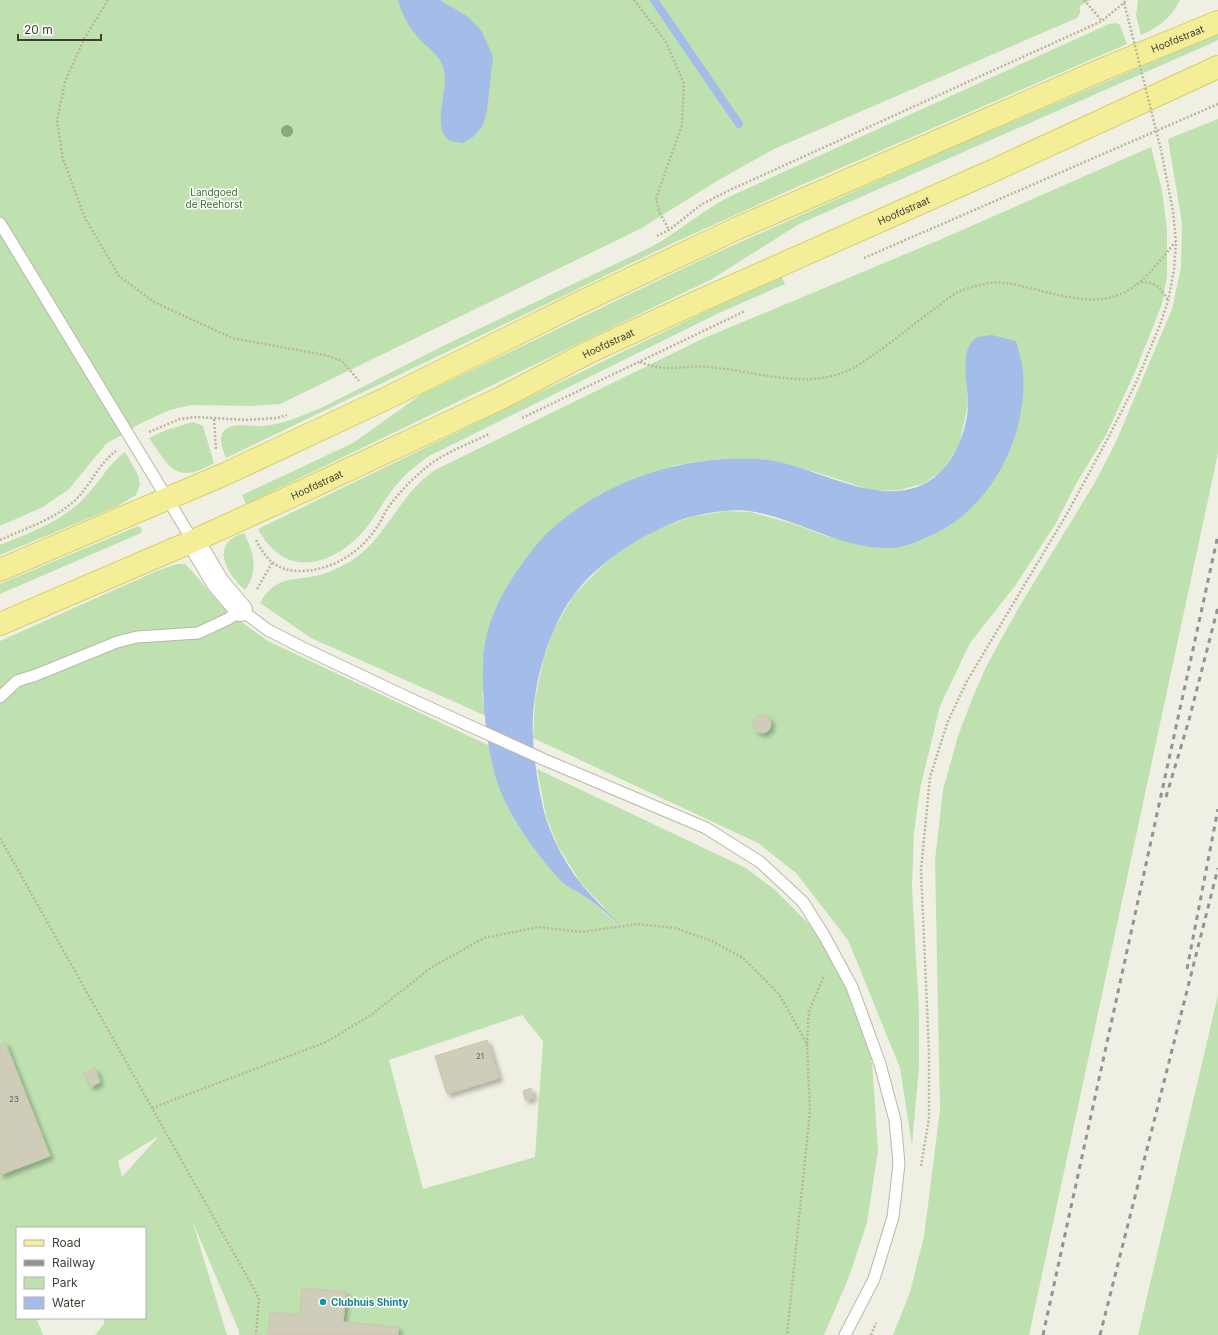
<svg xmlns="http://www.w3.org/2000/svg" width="1218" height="1335" font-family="Inter,sans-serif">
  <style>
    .green { fill: #bfe1b0; fill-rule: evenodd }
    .water { fill: #a4bde8 }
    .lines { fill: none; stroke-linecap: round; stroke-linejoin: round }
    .stream { stroke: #a4bde8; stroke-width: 8 }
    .building { fill: #d0ccba; stroke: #cac6ae; filter: url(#shadow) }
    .lane-casing { stroke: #bab8a7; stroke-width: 13 }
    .street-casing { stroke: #bab8a7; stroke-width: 24 }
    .primary-casing { stroke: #d7cf6b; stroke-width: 24 }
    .path { stroke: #bab69a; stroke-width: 2.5; stroke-dasharray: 2 2; stroke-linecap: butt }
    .lane { stroke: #fff; stroke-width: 11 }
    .street { stroke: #fff; stroke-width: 22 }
    .primary { stroke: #f4ee98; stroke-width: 22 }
    .rail { stroke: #939393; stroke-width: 3; stroke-dasharray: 5 5; stroke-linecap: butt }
    .path-bridge { stroke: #bab69a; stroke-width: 2.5; stroke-dasharray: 2 2; stroke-linecap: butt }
    .tree { fill: #8aa780 }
    .culture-dot { fill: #0f9aa8; stroke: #fff; stroke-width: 1.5 }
    .labels { text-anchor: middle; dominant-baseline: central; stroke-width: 3; stroke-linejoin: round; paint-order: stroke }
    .number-label { font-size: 8px; fill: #656256 }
    .street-label { font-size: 10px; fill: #413f34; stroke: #fff }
    .park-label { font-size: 10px; fill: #376c2e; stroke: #fff }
    .culture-label { font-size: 10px; font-weight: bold; fill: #0d838f; stroke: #fff; text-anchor: start }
  </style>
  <defs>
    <filter id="shadow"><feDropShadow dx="3.5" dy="3.5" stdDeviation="2" flood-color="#0004"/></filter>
  </defs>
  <rect width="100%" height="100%" fill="#f0efe4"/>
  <g class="green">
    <path d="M0 0H1091L1080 6V13L1077 18 774 149 717 181 640 229 280 404 252 406 191 405 170 410 141 423 106 444 69 489 43 507 0 526Z"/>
    <path d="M1138 0H1180C1171 18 1159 27 1141 35L1136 15Z"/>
    <path d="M1116 23 1120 25 1127 44 799 186 669 245 226 458C223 450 217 436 225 430 234 422 251 427 261 426 283 425 303 415 323 407L445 345 651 247C680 231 704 209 733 195L1109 24Z"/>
    <path d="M1218 34V40L1212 43 799 224 712 279 246 504 242 495 353 443 422 394 705 258 962 143Z"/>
    <path d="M1218 119V453L1029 1335H893L910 1292 924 1236 940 1110 935 860 943 790 958 736 972 699 987 665 1019 607 1094 484 1115 444 1172 309 1181 268 1182 223 1168 139Z"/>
    <path d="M1151 147 1162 190 1167 230V276L1162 304 1135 372 1106 435 1077 482 1056 523 1015 586 970 643 940 706 920 789 914 832 912 887 919 1012V1067L912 1145 900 1068 848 940 796 873 758 843 533 738 535 699 543 662 553 631 573 596 597 571 620 550 660 528 691 517 726 511 750 512 791 523 826 536 867 546 920 541 947 527 967 512 1005 462 1013 441 1023 395 965 362 968 405 959 445 942 471 925 483 900 490 874 491 819 473 762 459H718L676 465 592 500 555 526 532 551 482 695 486 716 311 638 260 603C276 573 298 582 323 574 333 571 342 566 351 561 387 538 399 494 435 470L702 339 944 238Z"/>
    <path d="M782 277 785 284 719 313 429 456C416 465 403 476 393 489 381 504 373 522 359 536 325 570 282 575 258 529L711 309Z"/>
    <path d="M193 422 203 426 214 463C176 485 170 468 149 438L166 430Z"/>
    <path d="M125 452 138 475 140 484 136 495 116 507 0 555V545C29 533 64 521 86 496 100 482 108 464 125 452Z"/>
    <path d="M138 526 142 529 141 533 0 594V584Z"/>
    <path d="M244 533C254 553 259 571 245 590 226 574 209 543 244 533Z"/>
    <path d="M177 564H185C197 575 205 588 216 599 232 615 249 628 268 641L490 746 493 762 502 794 520 828 563 883 588 898 616 923 602 905 580 882 558 846 546 816 537 769 746 868 775 890 810 925 829 953 865 1024 872 1063 878 1150 867 1223 849 1277 824 1335H239V1331L192 1220 227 1335H95L104 1324V1318H145V1228H17V1318H44L37 1320 43 1335H0V641L157 571ZM522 1015 543 1041 535 1157 423 1189 389 1060ZM157 1137V1138L122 1177 118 1161Z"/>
    <path d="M1218 995V1335H1138Z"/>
  </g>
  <g class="water">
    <path d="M398 0H440L467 16 481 30 493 56 487 112 482 127 473 137 463 143C459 142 452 142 449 140 431 127 449 90 444 70 440 53 426 48 416 35 408 26 401 11 398 0Z"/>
    <path d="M992 335 1016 341C1018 349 1021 357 1022 365 1028 399 1016 445 998 474 983 498 964 519 938 532 924 539 908 547 892 548 842 550 797 518 749 511 730 509 712 512 695 516 675 520 657 530 640 539 615 553 590 573 573 596 547 631 530 694 533 737 534 760 539 793 545 815 552 838 565 863 579 881 590 896 607 910 619 925 609 916 599 906 587 898 579 892 568 888 561 881 538 856 516 826 502 795 487 760 482 704 483 666 483 632 496 602 515 574 527 557 539 539 555 526 611 478 686 455 759 459 812 462 874 510 926 483 952 469 968 431 968 403 968 385 958 351 976 338 980 336 987 336 992 335Z"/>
  </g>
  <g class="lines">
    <path class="stream" d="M654 0 739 124"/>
  </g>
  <g class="building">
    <circle cx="762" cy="724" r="9"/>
    <path d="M487 1040 499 1078 447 1094 435 1056Z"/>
    <path d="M5 1042 50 1156 0 1175V1045Z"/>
    <path d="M95 1068 100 1082 91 1087 84 1073Z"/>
    <path d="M531 1088 533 1098 525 1100 523 1091Z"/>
    <path d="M302 1288 346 1292 343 1322 398 1327V1335H268L270 1312 300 1315Z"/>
  </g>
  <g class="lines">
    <defs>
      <g id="lane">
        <path d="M0 223 193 541"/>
        <path d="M0 697 17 681 36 675 117 642 137 637 198 633 228 619 241 610 268 630 299 646 415 701 545 760 706 828 760 862 803 902 825 937 852 987 880 1064 895 1120 899 1164 893 1217 874 1279 845 1335"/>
      </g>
      <path id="street" d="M193 541 218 583 241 610"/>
      <g id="primary">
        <path id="s1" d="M0 570 225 474 385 399 579 303 738 228 1101 70 1218 22"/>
        <path id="s2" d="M0 624 193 541 305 490 501 398 589 352 697 302 990 172 1218 67"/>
      </g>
    </defs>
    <use href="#lane" class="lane-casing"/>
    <use href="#street" class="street-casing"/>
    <use href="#primary" class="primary-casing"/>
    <g class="path">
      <path d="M108 0 84 39 65 82 57 120 63 159 85 218 119 276 154 302 232 338 325 355 342 361 359 381"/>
      <path d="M634 0 666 42 684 84 682 125 656 199 660 213 669 230"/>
      <path d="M1084 0 1102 21"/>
      <path d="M1124 3 1129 22"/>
      <path d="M657 236 669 230 702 204 730 190 1102 21 1127 0"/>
      <path d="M864 258 1218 104"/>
      <path d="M1141 282C1155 282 1162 288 1168 301"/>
      <path d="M640 362C646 364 651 366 657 367 672 370 692 365 708 367 760 371 816 395 863 362 887 346 910 327 933 310 942 304 951 295 960 291 967 288 976 286 984 284 1001 280 1016 285 1034 289 1109 309 1128 304 1175 242"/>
      <path d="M522 418 745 311"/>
      <path d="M214 419 216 450"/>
      <path d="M149 432 180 419 196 417 246 420 277 418 287 415"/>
      <path d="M0 540C24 529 52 520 72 503 89 489 97 465 116 451"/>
      <path d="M256 540C266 560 277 571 300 571 330 571 358 554 375 530 380 523 383 516 387 509 397 495 409 482 422 471 440 454 467 445 489 434"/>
      <path d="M257 589 272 563"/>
      <path d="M0 838 259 1298 256 1335"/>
      <path d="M807 1044 809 1011 824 976"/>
      <path d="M152 1108 326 1042 371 1015 432 967 484 938 539 927 581 932 638 924 675 928 712 941 743 958 779 994 807 1044 810 1111 787 1335"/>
      <path d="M921 1166 929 1118V1053L921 870 930 777 948 721 967 681 1068 512 1107 440 1135 385 1160 325 1168 301 1174 270 1176 242 1173 211 1161 150"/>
      <path d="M871 1335 876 1323"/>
    </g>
    <use href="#lane" class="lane"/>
    <use href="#street" class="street"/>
    <use href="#primary" class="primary"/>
    <g class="rail">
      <path d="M1166 797 1189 720 1218 607"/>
      <path d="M1187 969 1218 809"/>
      <path d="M1043 1335 1218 535"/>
      <path d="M1100 1335 1218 868"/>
    </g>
    <path class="path-bridge" d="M1129 22 1161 150"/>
  </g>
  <circle class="tree" cx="287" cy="131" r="6"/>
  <circle class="culture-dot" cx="323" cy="1302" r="4"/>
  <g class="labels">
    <g class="number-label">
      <text x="480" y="1056">21</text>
      <text x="14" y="1099">23</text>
    </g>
    <g class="street-label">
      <text stroke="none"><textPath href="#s1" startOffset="1292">Hoofdstraat</textPath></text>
      <text stroke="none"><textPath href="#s2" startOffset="994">Hoofdstraat</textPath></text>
      <text stroke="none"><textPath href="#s2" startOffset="670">Hoofdstraat</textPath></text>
      <text stroke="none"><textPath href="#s2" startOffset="346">Hoofdstraat</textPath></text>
    </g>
    <g class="park-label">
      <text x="214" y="192">Landgoed<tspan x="214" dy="12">de Reehorst</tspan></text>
    </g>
    <g class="culture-label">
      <text x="331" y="1302">Clubhuis Shinty</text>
    </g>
  </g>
  <rect x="16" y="1227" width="130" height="92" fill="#ffffff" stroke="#b3b2ae"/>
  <rect x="24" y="1240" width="20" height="6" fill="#f4ee98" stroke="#b3b2ae"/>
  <text x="52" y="1247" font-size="12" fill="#413f34">Road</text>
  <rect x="24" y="1260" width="20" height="6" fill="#939393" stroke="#b3b2ae"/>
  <text x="52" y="1267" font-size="12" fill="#413f34">Railway</text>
  <rect x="24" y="1277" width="20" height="12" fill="#bfe1b0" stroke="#b3b2ae"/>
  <text x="52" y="1287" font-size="12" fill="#413f34">Park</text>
  <rect x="24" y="1297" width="20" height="12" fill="#a4bde8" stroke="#b3b2ae"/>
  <text x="52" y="1307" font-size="12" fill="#413f34">Water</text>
  <path d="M18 34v6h83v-6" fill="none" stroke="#413f34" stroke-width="2"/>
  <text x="24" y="34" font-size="12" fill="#413f34" stroke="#ffffff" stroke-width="3" paint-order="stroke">20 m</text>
</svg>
